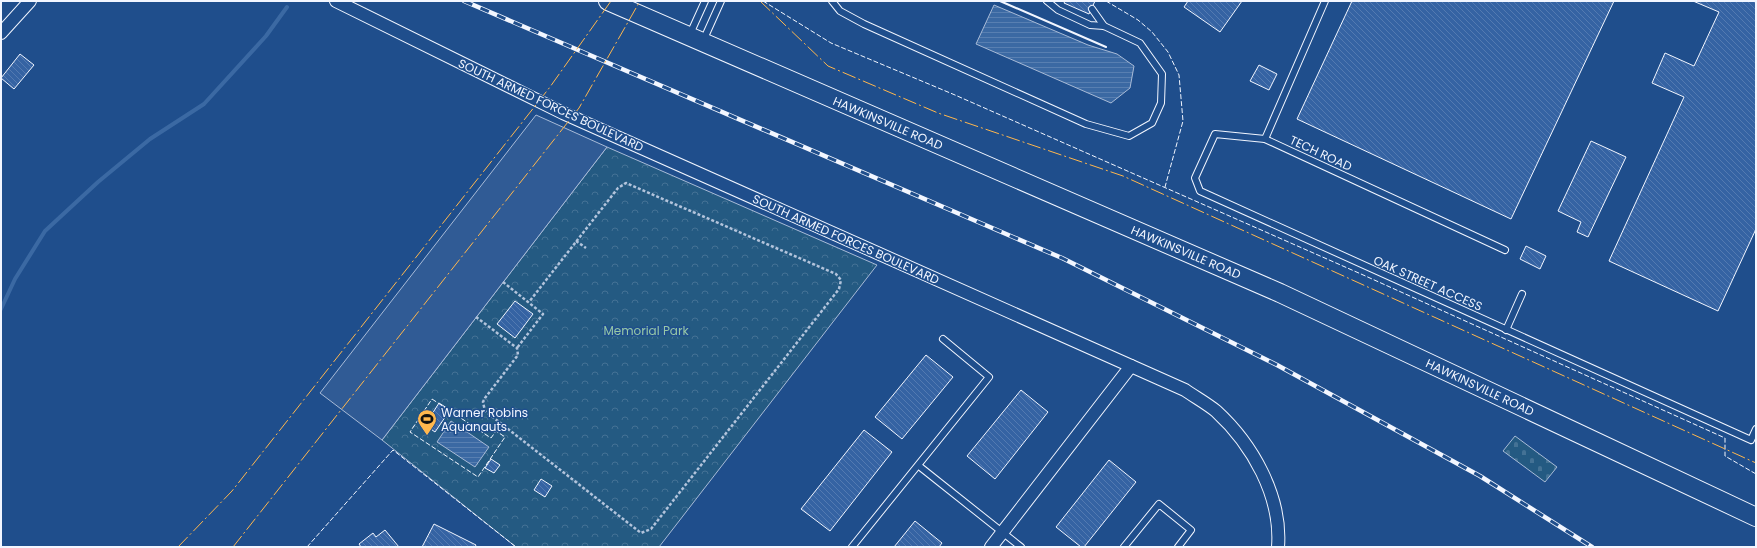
<svg xmlns="http://www.w3.org/2000/svg" width="1757" height="548" font-family="Poppins,sans-serif">
  <style>
    .cemetery { fill: url(#cemetery-stones); stroke: #a8bbd7 }
    .park { fill: url(#park-crowns); stroke: #a8bbd7 }
    .parking { fill: #305b95; stroke: #a8bbd7 }
    .water { fill: url(#water-rules); stroke: #a8bbd7 }
    .lines { fill: none; stroke-linecap: round; stroke-linejoin: round }
    .stream { stroke: #3b69a3; stroke-width: 4 }
    .building { fill: url(#building-back-hatch); stroke: #f2f6ff }
    .service-casing { stroke: #f2f6ff; stroke-width: 8 }
    .minor-casing { stroke: #f2f6ff; stroke-width: 14 }
    .primary-casing { stroke: #f2f6ff; stroke-width: 20 }
    .path { stroke: #b3c4dc; stroke-width: 2.5; stroke-dasharray: 3 2; stroke-linecap: butt }
    .service { stroke: #1f4e8c; stroke-width: 6 }
    .minor { stroke: #1f4e8c; stroke-width: 12 }
    .primary { stroke: #1f4e8c; stroke-width: 18 }
    .rail-casing { stroke: #f2f6ff; stroke-width: 4.5 }
    .rail { stroke: #1f4e8c; stroke-width: 3; stroke-dasharray: 9; stroke-linecap: butt }
    .fence { stroke: #f2f6ff; stroke-width: 1; stroke-dasharray: 5 2; stroke-linecap: butt }
    .wall { stroke: #f2f6ff; stroke-width: 2 }
    .power { stroke: #ffb74d; stroke-width: 1; stroke-dasharray: 14 3 2 3; stroke-linecap: butt }
    .labels { text-anchor: middle; dominant-baseline: central; stroke-width: 3; stroke-linejoin: round; paint-order: stroke }
    .street-label { font-size: 12px; fill: #f2f6ff; stroke: #1f4e8c }
    .park-label { font-size: 12px; fill: #97c8a6; stroke: #1f4e8c }
    .poi-label { font-size: 12px; fill: #f2f6ff; stroke: #1f4e8c; text-anchor: start }
  </style>
  <defs>
    <pattern id="cemetery-stones" width="16" height="16" patternUnits="userSpaceOnUse"><rect width="16" height="16" fill="#245a82"/><path d="M2 7V4a2 2 0 0 1 4 0v3zM10 15v-3a2 2 0 0 1 4 0v3z" fill="#447295"/></pattern>
    <pattern id="park-crowns" width="20" height="18" patternUnits="userSpaceOnUse"><rect width="20" height="18" fill="#245a82"/><path d="M2 6a3 3 0 1 1 6 0M12 15a3 3 0 1 1 6 0" fill="none" stroke="#447295"/></pattern>
    <pattern id="water-rules" width="6" height="5" patternUnits="userSpaceOnUse"><rect width="6" height="5" fill="#3b69a3"/><path d="M0 2.5h6" fill="none" stroke="#587fb1"/></pattern>
    <pattern id="building-back-hatch" width="6" height="6" patternUnits="userSpaceOnUse"><rect width="6" height="6" fill="#3563a3"/><path d="M-1 5l2 2M0 0l6 6M5-1l2 2" fill="none" stroke="#537ab1"/></pattern>
  </defs>
  <rect width="100%" height="100%" fill="#1f4e8c"/>
  <path class="cemetery" d="M1515 436 1557 467 1545 482 1503 451Z"/>
  <path class="park" d="M607 147 877 265 659 547H516L382 440Z"/>
  <path class="parking" d="M536 115 607 147 382 440 320 393Z"/>
  <g class="water">
    <path d="M994 5 1088 45 1117 54 1134 66 1130 88 1111 103 976 44Z"/>
    <path d="M451 421 489 447 475 467 437 442Z"/>
  </g>
  <g class="lines">
    <path class="stream" d="M1 309 15 279 45 231 98 182 150 139 204 104 266 36 287 7"/>
  </g>
  <g class="building">
    <path d="M1065 1H1095L1089 14 1064 3Z"/>
    <path d="M1188 1H1242L1220 32 1184 7Z"/>
    <path d="M1352 1H1614L1511 219 1297 119Z"/>
    <path d="M1693 1H1756V229L1718 311 1609 261 1684 97 1652 83 1665 53 1694 66 1719 12Z"/>
    <path d="M20 54 34 65 14 89 1 78Z"/>
    <path d="M1259 65 1277 74 1269 90 1250 81Z"/>
    <path d="M1591 141 1626 157 1588 237 1577 232 1581 222 1558 211Z"/>
    <path d="M1526 246 1546 256 1540 269 1520 259Z"/>
    <path d="M515 301 533 314 515 338 497 324Z"/>
    <path d="M926 355 953 377 902 439 875 417Z"/>
    <path d="M1021 390 1048 412 995 479 967 456Z"/>
    <path d="M439 403 450 410 435 432 425 425Z"/>
    <path d="M864 430 892 452 830 531 801 509Z"/>
    <path d="M491 459 500 465 494 473 485 468Z"/>
    <path d="M1109 460 1136 482 1084 547H1081L1056 527Z"/>
    <path d="M541 479 552 486 545 497 534 490Z"/>
    <path d="M915 521 942 543 939 547H894Z"/>
    <path d="M434 524 476 545 475 547H422Z"/>
    <path d="M385 530 399 547H361L359 544 373 533 376 537Z"/>
  </g>
  <g class="lines">
    <defs>
      <g id="service">
        <path d="M832 1 840 11 864 24 1086 124 1129 136 1152 123 1161 103 1162 74 1140 43 1104 26 1090 25 1058 10 1047 1"/>
        <path d="M1325 1 1265 139 1505 250"/>
        <path d="M1092 9 1104 26"/>
        <path d="M690 34 705 1"/>
        <path d="M703 41 721 1"/>
        <path d="M1265 139 1215 134 1195 178 1200 191 1751 440 1756 429"/>
        <path d="M1506 330 1522 294"/>
        <path d="M919 466 1021 547"/>
        <path d="M852 547 989 377 943 339"/>
        <path d="M1124 547 1159 504 1191 530 1178 547"/>
      </g>
      <g id="minor">
        <path d="M336 1 563 113 1185 390C1195 397 1206 403 1216 411 1252 444 1282 496 1278 547"/>
        <path d="M1 33 30 1"/>
        <path d="M991 547 1131 366"/>
      </g>
      <path id="primary" d="M608 1 1280 293 1756 517"/>
    </defs>
    <use href="#service" class="service-casing"/>
    <use href="#minor" class="minor-casing"/>
    <use href="#primary" class="primary-casing"/>
    <g class="path">
      <path d="M576 241 586 248"/>
      <path d="M503 282 543 314 517 348"/>
      <path d="M476 317 517 348 518 355 485 398 483 402 485 411 641 533 651 529 839 289 841 280 836 274 626 183 618 188 529 302"/>
    </g>
    <use href="#service" class="service"/>
    <use href="#minor" class="minor"/>
    <use href="#primary" class="primary"/>
    <defs>
      <path id="rail" d="M464 1 1062 258 1277 365 1480 476 1592 547"/>
    </defs>
    <use href="#rail" class="rail-casing"/>
    <use href="#rail" class="rail"/>
    <g class="fence">
      <path d="M763 1 831 43 955 95 1361 274 1725 438V456L1756 474"/>
      <path d="M1106 1 1138 20 1152 32 1168 52 1179 75 1183 121 1165 187"/>
      <path d="M432 399 491 438 496 431 505 437 478 477 410 432Z"/>
      <path d="M307 547 393 450 516 547"/>
    </g>
    <path class="wall" d="M1000 1 1106 47"/>
    <g class="power">
      <path d="M760 1 828 66 938 113 1123 176 1756 463"/>
      <path d="M178 547 232 491 550 87 611 1"/>
      <path d="M233 547 579 108 640 1"/>
    </g>
  </g>
  <defs>
    <symbol id="stadium-pin" viewBox="-11 -11 22 30"><path d="M0 17L-7.5 6A9.5 9.5 0 1 1 7.5 6Z" fill="#ffb74d" stroke="#1f4e8c"/><path d="M0-5a6.5 5 0 1 0 0 10a6.5 5 0 1 0 0-10ZM-3.5-1.8h7v3.6h-7Z" fill="#111"/></symbol>
  </defs>
  <g fill-rule="evenodd">
    <use href="#stadium-pin" x="416" y="408" width="22" height="30"/>
  </g>
  <g class="labels">
    <g class="street-label">
      <text transform="translate(551 105) rotate(25)">SOUTH ARMED FORCES BOULEVARD</text>
      <text transform="translate(888 123) rotate(23)">HAWKINSVILLE ROAD</text>
      <text transform="translate(1321 153) rotate(25)">TECH ROAD</text>
      <text transform="translate(846 239) rotate(24)">SOUTH ARMED FORCES BOULEVARD</text>
      <text transform="translate(1186 252) rotate(23)">HAWKINSVILLE ROAD</text>
      <text transform="translate(1428 283) rotate(24)">OAK STREET ACCESS</text>
      <text transform="translate(1480 387) rotate(25)">HAWKINSVILLE ROAD</text>
    </g>
    <g class="park-label">
      <text x="646" y="330">Memorial Park</text>
    </g>
    <g class="poi-label">
      <text x="441" y="412">Warner Robins<tspan x="441" dy="14">Aquanauts</tspan></text>
    </g>
  </g>
  <rect width="1757" height="548" fill="none" stroke="#f2f6ff" stroke-width="4"/>
</svg>
